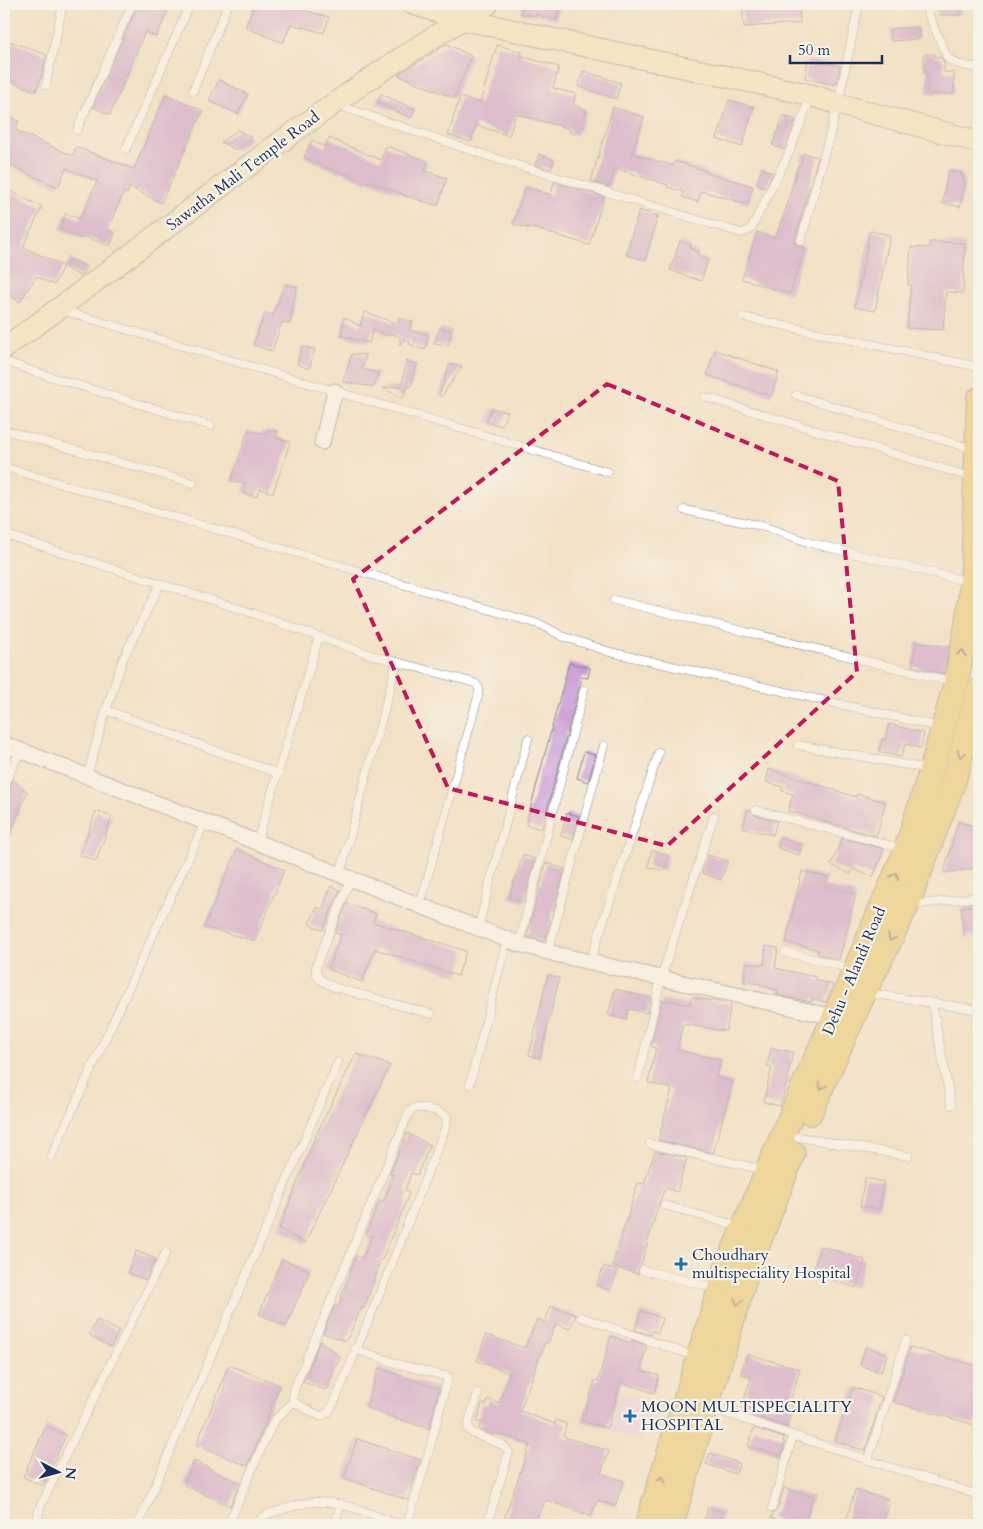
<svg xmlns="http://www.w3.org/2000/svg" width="983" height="1529" font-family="Cardo,serif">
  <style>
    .built { fill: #ecd1ea }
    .building { fill: #c593d6 }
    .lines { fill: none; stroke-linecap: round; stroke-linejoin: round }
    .lane-casing { stroke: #878892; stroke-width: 9 }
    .street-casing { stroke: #878892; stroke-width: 17 }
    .secondary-casing { stroke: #878892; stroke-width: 23 }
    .primary-casing { stroke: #878892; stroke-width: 26 }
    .lane { stroke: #fff; stroke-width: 8 }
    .street { stroke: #fff; stroke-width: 15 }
    .secondary { stroke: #f7e9c3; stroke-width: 21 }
    .primary { stroke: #eac769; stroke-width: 24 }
    .oneway { stroke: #787363 }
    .marked { fill: none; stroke: #c2185b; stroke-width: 4; stroke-dasharray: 10 6; stroke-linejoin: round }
    .poi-dot { fill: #1f6fb2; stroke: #f7f3e8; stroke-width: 2 }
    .labels { text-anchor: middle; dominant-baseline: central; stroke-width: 4.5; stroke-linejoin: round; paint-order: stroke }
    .street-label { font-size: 16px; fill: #1b2f5e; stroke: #f7f3e8 }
    .poi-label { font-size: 16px; fill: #1b2f5e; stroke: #f7f3e8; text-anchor: start }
  </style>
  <rect width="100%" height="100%" fill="#f7f3e8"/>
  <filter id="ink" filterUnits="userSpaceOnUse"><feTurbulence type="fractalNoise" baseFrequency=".02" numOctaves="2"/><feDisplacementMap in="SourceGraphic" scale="10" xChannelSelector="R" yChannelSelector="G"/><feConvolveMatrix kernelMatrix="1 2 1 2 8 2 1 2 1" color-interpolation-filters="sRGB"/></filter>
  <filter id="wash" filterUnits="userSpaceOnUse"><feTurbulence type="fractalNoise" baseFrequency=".0096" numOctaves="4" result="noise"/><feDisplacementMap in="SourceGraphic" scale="20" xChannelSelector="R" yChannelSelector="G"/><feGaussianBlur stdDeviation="1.12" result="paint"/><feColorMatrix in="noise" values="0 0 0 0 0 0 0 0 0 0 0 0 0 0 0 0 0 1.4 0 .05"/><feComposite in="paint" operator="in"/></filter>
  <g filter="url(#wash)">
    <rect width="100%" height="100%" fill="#f3e1c6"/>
    <path class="built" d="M621 1392 653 1403 639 1441 607 1429Z"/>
    <g id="blocks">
      <g class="building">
        <path d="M138 4H171L156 37 145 32 110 115 93 107Z"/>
        <path d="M255 4H297L296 8 329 17 324 33 291 24 283 43 245 27Z"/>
        <path d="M522 4H561L556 20 536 14V16L521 14Z"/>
        <path d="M742 4H799L800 23 744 27Z"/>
        <rect x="939" y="4" width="22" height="11"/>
        <path d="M918 27 919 39 891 41 890 29Z"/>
        <path d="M4 39 47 55 42 74 36 91 4 79Z"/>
        <path d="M447 44 471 56 454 98 398 75Z"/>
        <path d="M497 45 522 52 521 56 559 67 553 88 576 94 573 105 587 110 578 135 569 132 570 129 516 114 509 136 476 125 471 142 448 135 460 97 480 103Z"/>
        <path d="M924 54H935V57H941L944 62V72L954 73V94H927V71H924Z"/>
        <path d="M808 60 840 66 837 83H835L834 85 805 78Z"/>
        <path d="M583 71 621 83 616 99 578 86Z"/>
        <path d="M219 80 248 94 238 114 209 101Z"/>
        <path d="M166 94 203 111 161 203 130 187 127 194 124 192 107 230 115 234 110 246 84 236 83 239 60 229 66 213 80 219 97 181 66 168 58 187 11 166 13 159 4 156V115L19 121 15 130 73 156 76 147 134 169Z"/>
        <path d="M381 94 415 109 411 118 377 103Z"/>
        <path d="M729 100 754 107 742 147 717 139Z"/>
        <path d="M613 107 644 117 632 153 673 166 675 161 707 171 706 173 753 186 748 204 701 191 698 202 682 197 684 192 667 187 668 185 615 168 609 187 591 181Z"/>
        <path d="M784 115 796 120 784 150 772 145Z"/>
        <path d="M238 130 252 138 236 150 221 142Z"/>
        <path d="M329 138 381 160 386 146 428 161 425 171 447 178 438 206 403 195V194L368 181 367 183 340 171 339 173 304 157 312 140 325 147Z"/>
        <path d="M803 153 818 157 794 243 799 246 805 247 790 294 742 279 757 232 775 238 786 209 798 166H800Z"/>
        <path d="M539 154 554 160 551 169 535 165Z"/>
        <path d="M762 168 773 173 765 188 756 184Z"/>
        <path d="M948 171 961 173 965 184 960 207 942 203Z"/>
        <path d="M554 182 604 197 589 245 530 227 529 228 513 224 525 187 551 195Z"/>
        <path d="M4 188 42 207 23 247 63 266 54 285 36 276 20 302 4 292 10 282 4 279Z"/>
        <path d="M639 210 658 216 645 260 626 255Z"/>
        <path d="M870 231 890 235 875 311 855 307Z"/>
        <path d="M680 241 691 245 690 248 699 252 698 256 708 260 701 281 670 270Z"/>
        <path d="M930 242 965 243 963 293 946 292 943 330 907 328 911 285H908L911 247 929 248Z"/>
        <path d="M70 259 87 267 81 276 65 268Z"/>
        <path d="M285 284 297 287 290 324 282 322 272 351 253 345 265 313 273 315Z"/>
        <path d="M365 312 399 324V318L413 322 409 330 429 335 425 350 409 344 410 341 404 339 400 345V337L390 333 389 336 373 329 369 343 341 336 344 317 360 326Z"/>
        <path d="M440 328 452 331 448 345 434 343Z"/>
        <path d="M302 347 315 349 309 369 297 364Z"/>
        <path d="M715 350 779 372 771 396 707 375Z"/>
        <path d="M352 354 366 355 362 369 378 373 374 387 343 382Z"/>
        <path d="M406 361 417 364 411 386 408 387 402 398 383 388 402 386Z"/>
        <path d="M450 364 462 367 441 397 439 395Z"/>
        <path d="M492 408 508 412 501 426 486 422Z"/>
        <path d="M248 430 261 433 269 430 278 431 276 437 290 442 273 493 260 489 256 497 243 493 245 483 231 481Z"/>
        <path d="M916 642 949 647 944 674 912 666Z"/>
        <path d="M569 663 590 668 588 678 582 677 542 829 526 825Z"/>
        <path d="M889 724 924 733 921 748 905 744 901 757 879 752 882 739 885 740Z"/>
        <path d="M584 752 596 755 588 782 577 778Z"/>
        <path d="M769 769 856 797 857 794 886 802 876 836 788 811 793 794 782 791 783 787 766 782Z"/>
        <path d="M13 780 27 792 4 850V795Z"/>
        <path d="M748 809 750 810 754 815 777 821 773 835 743 828Z"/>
        <path d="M96 811 112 817 96 861 80 855Z"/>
        <path d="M567 813 579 816 573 839 561 836Z"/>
        <path d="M958 822 979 827V868L944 873Z"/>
        <path d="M781 838 803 845 799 855 778 848Z"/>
        <path d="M842 838 884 849 873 877 853 869 851 874 831 865Z"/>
        <path d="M237 849 284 870 255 941 204 927Z"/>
        <path d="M652 850 668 855 664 871 648 867Z"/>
        <path d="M523 855 535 859 524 902 509 898Z"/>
        <path d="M708 855 728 861 721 880 702 873Z"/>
        <path d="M546 863 565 869 545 941 527 936Z"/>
        <path d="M802 871 827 877 825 886 856 894 839 960 818 954 819 950 786 942Z"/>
        <path d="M331 886 340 890 323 930 309 924 317 907 322 910Z"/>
        <path d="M347 903 376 914 373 922 466 951 458 976 375 949 362 982 328 969 341 935 335 933Z"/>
        <path d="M979 905V934L964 936 961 907Z"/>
        <path d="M766 946 778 948 775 968 816 977V980L833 985 826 1002 812 998 811 1002 777 995 778 990 761 986V984L744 982 746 963 764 965Z"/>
        <path d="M548 975 559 978 540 1058 529 1055Z"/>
        <path d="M615 989 651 998 647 1013 629 1009 626 1020 608 1015Z"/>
        <path d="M691 997 731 1004 726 1031 683 1024 677 1050 721 1060 716 1078 733 1082 713 1153 658 1140 672 1089 648 1083 656 1048 651 1046 662 1000 666 1001 667 1000 690 1005Z"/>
        <path d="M771 1048 793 1052 788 1075H789L780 1106 763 1102 772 1067 767 1066Z"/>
        <path d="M356 1054 390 1065 305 1243 279 1229 316 1135Z"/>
        <path d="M407 1133 430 1145 417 1175 411 1173 405 1190 409 1193 404 1207 382 1260H379L377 1272 364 1309 362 1307 346 1341 323 1333 335 1305 338 1307 356 1255 362 1259 372 1236 366 1234 380 1200 384 1201 394 1175 390 1174Z"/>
        <path d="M655 1151 687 1158 677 1192 665 1188 659 1203 641 1265 638 1268V1274L612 1266 638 1183 644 1184Z"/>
        <path d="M865 1178 884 1182 879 1209 860 1206Z"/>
        <path d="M821 1246 865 1260 856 1288 812 1273Z"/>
        <path d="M136 1251 156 1259 146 1280 128 1273Z"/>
        <path d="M282 1259 310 1271 286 1326 259 1314Z"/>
        <path d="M604 1266 618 1271 610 1291 596 1285Z"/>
        <path d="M551 1306 576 1315 570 1329 556 1324 548 1343 545 1342 520 1411 555 1424 556 1420 567 1424 563 1435 567 1438 609 1451 601 1473 624 1481 615 1506 597 1500 591 1516 546 1500 533 1525H502L530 1444 494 1433 493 1435 479 1429 482 1422H477L482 1403 486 1405 488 1399 499 1404 510 1373 477 1361 486 1335 525 1348 537 1319 545 1322Z"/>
        <path d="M641 1311 662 1318 658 1333 652 1331 651 1335 635 1330Z"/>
        <path d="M97 1320 119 1331 111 1347 89 1335Z"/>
        <path d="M611 1336 631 1343 632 1340 647 1346 640 1370 659 1376 654 1393 621 1382 607 1428 582 1421 595 1380 598 1381Z"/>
        <path d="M320 1341 340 1357 326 1390 303 1382Z"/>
        <path d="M865 1347 887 1354 881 1372 860 1365Z"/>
        <path d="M910 1347 979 1367V1410L975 1425 894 1402Z"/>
        <path d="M747 1354 800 1369 789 1405 793 1406 787 1427 741 1411 751 1377 741 1374Z"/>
        <path d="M229 1365 280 1385 248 1466 196 1445Z"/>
        <path d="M379 1368 439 1389 429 1429 366 1408Z"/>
        <path d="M853 1387 882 1397 865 1451 835 1441Z"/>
        <path d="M46 1426 66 1435 43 1486 23 1477Z"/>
        <path d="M754 1428 784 1438 783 1442 785 1443 781 1456 748 1446Z"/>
        <path d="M357 1439 421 1460 407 1500 344 1478Z"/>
        <path d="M710 1453 739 1463 736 1474 706 1464Z"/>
        <path d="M194 1461 240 1483 230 1506 184 1485Z"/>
        <path d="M784 1488 813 1497 804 1525H794L771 1518 773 1513 777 1510Z"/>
        <path d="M855 1490 890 1500 882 1525H845Z"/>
        <path d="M708 1507 723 1512 719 1525H703Z"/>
      </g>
    </g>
  </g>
  <g filter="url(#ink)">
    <use href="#blocks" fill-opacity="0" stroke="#878892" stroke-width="1"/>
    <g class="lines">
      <defs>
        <g id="lane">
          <path d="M924 4 947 57C955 66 968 66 979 68"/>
          <path d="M46 85 63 4"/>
          <path d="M193 91 228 4"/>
          <path d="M337 105 491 157 741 233 748 231 752 227 789 153 811 96"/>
          <path d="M77 130 132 4"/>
          <path d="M126 149 190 4"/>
          <path d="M801 241 838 104 859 4"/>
          <path d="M61 310 608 472"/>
          <path d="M743 317 979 367"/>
          <path d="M4 361 35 372 211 426"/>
          <path d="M796 395 973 449"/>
          <path d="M705 397 974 478"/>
          <path d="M4 430 193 483"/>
          <path d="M4 467 542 625 562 636 610 652 940 727"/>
          <path d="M684 510 762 526 811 543 970 582"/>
          <path d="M4 536H10L246 611 371 655 475 683 479 688 478 697 420 905"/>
          <path d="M614 600 954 682"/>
          <path d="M106 710 279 774"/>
          <path d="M798 745 929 769"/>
          <path d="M87 776 106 710 123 659 160 584"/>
          <path d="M4 785 20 751"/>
          <path d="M756 810 904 849"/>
          <path d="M257 842 319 637"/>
          <path d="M340 874 397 662"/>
          <path d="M351 878 316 966V973L319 979 334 987 431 1014"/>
          <path d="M912 905 979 897"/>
          <path d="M478 928 528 739"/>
          <path d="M519 944 584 690"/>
          <path d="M548 952 604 745"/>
          <path d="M785 952 853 969"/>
          <path d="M590 962 659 752"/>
          <path d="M868 993 979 1010"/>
          <path d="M932 1003 951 1105"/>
          <path d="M638 1078 661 978 714 816"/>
          <path d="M470 1084 507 939"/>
          <path d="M416 1108C425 1107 440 1111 447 1117L446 1126 389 1271 335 1401 328 1413 320 1416 293 1402V1396L295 1387 407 1117 411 1110Z"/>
          <path d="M787 1135 908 1156"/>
          <path d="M650 1144 765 1170"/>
          <path d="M51 1157 205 822"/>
          <path d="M664 1205 741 1227"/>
          <path d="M643 1270 718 1289"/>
          <path d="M581 1317 697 1357"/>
          <path d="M355 1349 398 1364 448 1377 428 1455 407 1525"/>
          <path d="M478 1393 468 1425 469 1429 472 1433 503 1445 509 1452 487 1525"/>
          <path d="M710 1408 868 1460 979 1495"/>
          <path d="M868 1460 906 1340"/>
          <path d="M772 1508 793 1436"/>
          <path d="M4 1520 15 1525"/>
          <path d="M39 1525 37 1520 40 1507 166 1252"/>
          <path d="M138 1525 338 1062"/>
          <path d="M228 1525 269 1431 275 1420 293 1402"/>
          <path d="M256 1525C262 1515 270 1513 281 1510 294 1506 309 1501 322 1502 349 1503 375 1516 400 1525"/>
          <path d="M334 1525 341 1504"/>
        </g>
        <g id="street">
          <path d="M322 442 335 391"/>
          <path d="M4 744 519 944 559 955 834 1017"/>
        </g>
        <g id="secondary">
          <path d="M413 4 461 19 811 95 838 104 979 142"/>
          <path d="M4 348C136 255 260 151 395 62 426 42 456 22 488 4"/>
        </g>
        <g id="primary">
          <path d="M810 1113 864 993 907 905 953 783 979 690"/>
          <path d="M647 1525 726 1269 800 1094 847 989 906 850 930 775 956 683 967 625 973 571 979 399"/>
          <path d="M671 1525 744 1281 793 1153"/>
        </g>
      </defs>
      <use href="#lane" class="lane-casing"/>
      <use href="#street" class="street-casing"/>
      <use href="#secondary" class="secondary-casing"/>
      <use href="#primary" class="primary-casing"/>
      <use href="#lane" class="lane"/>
      <use href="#street" class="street"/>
      <use href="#secondary" class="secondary"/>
      <use href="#primary" class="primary"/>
    </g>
    <defs><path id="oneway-chevron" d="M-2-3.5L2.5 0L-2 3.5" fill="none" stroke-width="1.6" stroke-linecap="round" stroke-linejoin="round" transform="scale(1.25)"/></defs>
    <g class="oneway">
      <use href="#oneway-chevron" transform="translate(962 653) rotate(-79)"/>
      <use href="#oneway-chevron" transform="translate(961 754) rotate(106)"/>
      <use href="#oneway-chevron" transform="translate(895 876) rotate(-67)"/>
      <use href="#oneway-chevron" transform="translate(891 938) rotate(116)"/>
      <use href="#oneway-chevron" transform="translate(822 1086) rotate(115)"/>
      <use href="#oneway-chevron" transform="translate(738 1302) rotate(107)"/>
      <use href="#oneway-chevron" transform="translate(662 1479) rotate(-73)"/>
    </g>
  </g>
  <path d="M0 0H983V1529H0ZM607 384 838 481 857 672 667 846 448 788 353 579Z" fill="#f3e1c6" fill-opacity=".55" fill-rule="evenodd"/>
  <path class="marked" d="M607 384 838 481 857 672 667 846 448 788 353 579Z"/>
  <g class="poi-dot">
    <path d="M678.5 1256.5h5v5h5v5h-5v5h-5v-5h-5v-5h5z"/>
    <path d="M627.5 1408.5h5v5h5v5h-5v5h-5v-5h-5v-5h5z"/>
  </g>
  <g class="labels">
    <g class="street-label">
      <text transform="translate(243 171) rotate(-37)">Sawatha Mali Temple Road</text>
      <text transform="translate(854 971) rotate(-67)">Dehu - Alandi Road</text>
    </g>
    <g class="poi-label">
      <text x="692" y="1255">Choudhary<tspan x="692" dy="18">multispeciality Hospital</tspan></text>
      <text x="641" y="1407">MOON MULTISPECIALITY<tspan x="641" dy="18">HOSPITAL</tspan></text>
    </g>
  </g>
  <rect width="983" height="1529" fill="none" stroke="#f7f3e8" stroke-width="20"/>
  <g transform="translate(58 1472) rotate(96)" stroke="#f7f3e8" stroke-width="4" paint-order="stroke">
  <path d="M0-4L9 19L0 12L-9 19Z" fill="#1b2f5e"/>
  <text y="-8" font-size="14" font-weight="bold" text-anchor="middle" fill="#1b2f5e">N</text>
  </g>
  <path d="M790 55v8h92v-8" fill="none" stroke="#1b2f5e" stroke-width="2.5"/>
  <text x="798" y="55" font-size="15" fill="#1b2f5e" stroke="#f7f3e8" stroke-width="4" paint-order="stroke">50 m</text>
</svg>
